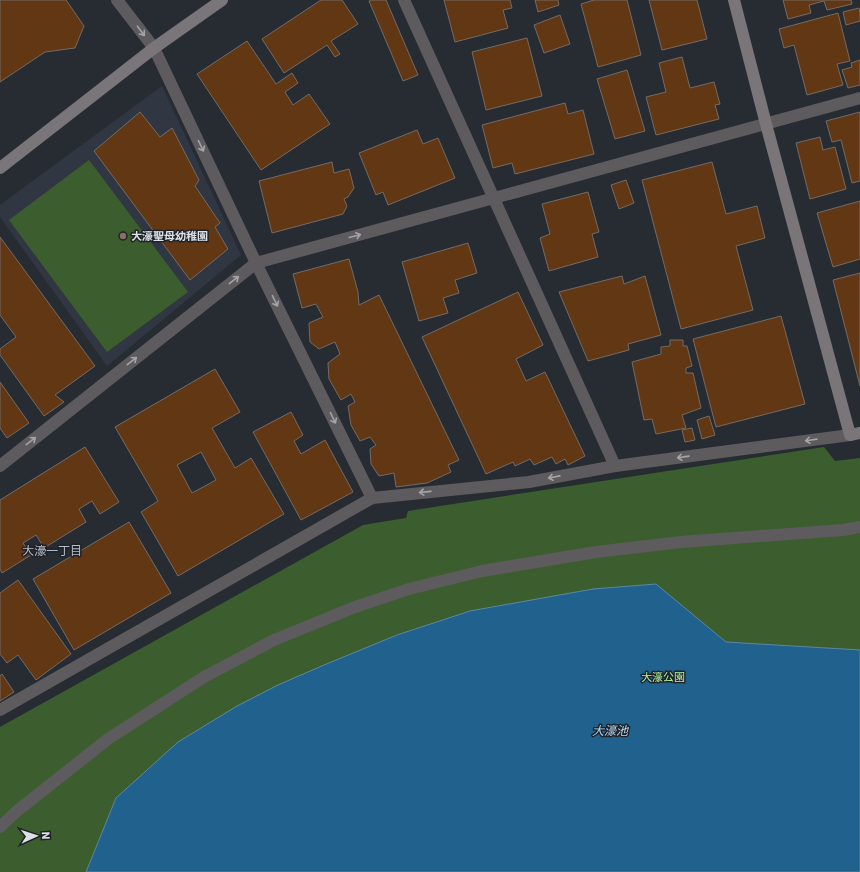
<svg xmlns="http://www.w3.org/2000/svg" width="860" height="872" font-family="'IBM Plex Sans','Noto Sans JP',sans-serif">
  <style>
    .built { fill: #303743 }
    .green { fill: #3c5e2e }
    .water { fill: #21618e; stroke: #5987a8 }
    .building { fill: #623714; stroke: #746b65; fill-rule: evenodd }
    .lines { fill: none; stroke-linecap: round; stroke-linejoin: round }
    .street { stroke: #5e5b5e; stroke-width: 12 }
    .secondary { stroke: #7a7579; stroke-width: 12 }
    .oneway { stroke: #a4a4a8 }
    .education-dot { fill: #8d6e63; stroke: #1e2229; stroke-width: 1.5 }
    .labels { text-anchor: middle; dominant-baseline: central; stroke-width: 3; stroke-linejoin: round; paint-order: stroke }
    .poi-label { font-size: 11px; font-weight: bold; fill: #dde0e5; stroke: #1e2229; text-anchor: start }
    .park-label { font-size: 11px; fill: #b5f29e; stroke: #1e2229 }
    .neighbourhood-label { font-size: 12px; fill: #b9bfc8; stroke: #1e2229 }
    .water-label { font-size: 12px; font-style: italic; fill: #badbf6; stroke: #1e2229 }
  </style>
  <rect width="100%" height="100%" fill="#272c33"/>
  <path class="built" d="M162 86 241 255 107 366 0 217V205Z"/>
  <g class="green">
    <path d="M89 160 188 292 107 352 9 220Z"/>
    <path d="M824 447 835 461 860 458V872H0V727L363 525 406 518 408 511Z"/>
  </g>
  <path class="water" d="M656 584 726 642 860 650V872H86L116 798 178 742 237 706 278 685 324 665 397 635 470 611 593 589Z"/>
  <g class="building">
    <path d="M0 0H66L84 26 75 48 45 52 0 82Z"/>
    <path d="M321 0H342L358 24 331 41 340 54 335 57 327 45 284 73 262 39Z"/>
    <path d="M371 0H386L418 75 403 81 369 1Z"/>
    <path d="M444 0H510L512 8 503 10 508 28 455 42Z"/>
    <path d="M535 0H558L559 5 538 12Z"/>
    <path d="M594 0H627L641 55 598 67 581 4Z"/>
    <path d="M649 0H697L707 39 662 50Z"/>
    <path d="M783 0H851L852 4 827 10 824 1 809 5 811 13 788 19Z"/>
    <path d="M859 8 860 14V21L846 25 843 12Z"/>
    <path d="M838 13 850 61 837 64 843 85 807 95 794 45 784 48 779 29Z"/>
    <path d="M560 15 570 44 544 53 534 25Z"/>
    <path d="M527 38 542 96 486 110 472 52Z"/>
    <path d="M247 41 276 84 292 73 298 83 285 92 293 105 309 94 330 124 261 170 197 74Z"/>
    <path d="M682 57 690 88 714 82 720 104 715 105 719 119 656 135 646 97 666 92 659 63Z"/>
    <path d="M860 60V85L848 88 842 70 852 67 851 63Z"/>
    <path d="M627 70 645 131 615 139 597 79Z"/>
    <path d="M565 103 568 114 583 110 594 154 515 174 512 163 493 168 482 125Z"/>
    <path d="M140 112 160 137 172 128 199 180 195 186 220 223 215 227 228 249 190 280 94 151Z"/>
    <path d="M860 112V181L852 183 841 140 832 142 826 121Z"/>
    <path d="M417 130 423 144 438 138 455 178 388 205 383 192 376 195 359 153Z"/>
    <path d="M820 137 823 150 835 147 846 189 810 199 796 143Z"/>
    <path d="M332 162 334 173 349 169 354 188 348 197 344 199 347 206 343 214 272 233 259 181Z"/>
    <path d="M712 162 726 214 757 206 765 238 736 246 753 310 681 329 642 180Z"/>
    <path d="M626 180 634 203 619 209 611 185Z"/>
    <path d="M588 192 599 232 592 234 598 257 549 271 540 238 550 234 542 204Z"/>
    <path d="M860 201V259L833 267 817 213Z"/>
    <path d="M0 237 95 366 55 395 64 402 44 416 0 355V349L16 337 0 315Z"/>
    <path d="M468 243 477 273 455 280 459 293 443 298 448 313 419 321 402 262Z"/>
    <path d="M349 259 358 292 359 305 379 295 459 460 448 465 451 472 427 483 396 487 394 473 379 476 371 464 370 449 376 445 370 437 360 441 351 425 348 406 355 402 351 394 341 400 329 379 328 363 340 354 335 342 319 349 310 342 309 323 323 317 316 304 302 308 293 274Z"/>
    <path d="M860 273V386L833 280Z"/>
    <path d="M622 276 624 284 645 276 661 335 628 344 629 350 588 361 559 292Z"/>
    <path d="M518 292 543 345 516 359 526 381 545 372 585 456 568 465 565 459 556 464 552 457 534 465 530 459 515 466 513 462 486 474 422 337Z"/>
    <path d="M781 316 805 404 716 427 693 339Z"/>
    <path d="M670 340H683V346H687L692 366 686 368V373H693L701 408 682 415 686 428 656 434 652 419 644 420 632 362 661 354V347L670 346Z"/>
    <path d="M215 369 240 412 212 428 235 468 251 458 284 514 178 576 141 512 158 501 115 427ZM201 452 216 480 192 493 177 465Z"/>
    <path d="M0 382 29 423 7 438 0 428Z"/>
    <path d="M291 412 303 435 294 441 301 454 325 440 353 492 301 520 253 432Z"/>
    <path d="M709 416 715 435 702 439 697 420Z"/>
    <path d="M692 428 695 440 685 442 682 430Z"/>
    <path d="M85 447 119 502 100 514 92 501 79 509 86 522 44 548 36 535 23 543 31 555 2 573 0 569V500Z"/>
    <path d="M129 522 171 593 74 650 33 579Z"/>
    <path d="M18 580 71 654 36 680 18 655 7 663 0 654V593Z"/>
    <path d="M2 674 14 692 0 701V676Z"/>
  </g>
  <g class="lines">
    <g class="street">
      <path d="M117 0 154 48 256 263 372 498"/>
      <path d="M404 0 615 466"/>
      <path d="M0 466 256 263 860 98"/>
      <path d="M0 710 372 498 529 482 615 466 850 435"/>
      <path d="M0 827 17 811 108 739 204 677 274 640 355 607 409 589 482 571 596 552 681 542 843 530 860 527"/>
    </g>
    <g class="secondary">
      <path d="M734 0 766 124 850 435 860 433"/>
      <path d="M0 168 154 48 222 0"/>
    </g>
  </g>
  <defs><path id="oneway-shaft" d="M-6 0H5M1.5-3L5.5 0L1.5 3" fill="none" stroke-width="1.6" stroke-linecap="round" stroke-linejoin="round"/></defs>
  <g class="oneway">
    <use href="#oneway-shaft" transform="translate(141 31) rotate(53)"/>
    <use href="#oneway-shaft" transform="translate(201 146) rotate(64)"/>
    <use href="#oneway-shaft" transform="translate(355 236) rotate(-15)"/>
    <use href="#oneway-shaft" transform="translate(234 280) rotate(-38)"/>
    <use href="#oneway-shaft" transform="translate(275 301) rotate(64)"/>
    <use href="#oneway-shaft" transform="translate(132 361) rotate(-38)"/>
    <use href="#oneway-shaft" transform="translate(333 418) rotate(64)"/>
    <use href="#oneway-shaft" transform="translate(811 440) rotate(172)"/>
    <use href="#oneway-shaft" transform="translate(31 441) rotate(-38)"/>
    <use href="#oneway-shaft" transform="translate(683 457) rotate(172)"/>
    <use href="#oneway-shaft" transform="translate(554 477) rotate(169)"/>
    <use href="#oneway-shaft" transform="translate(425 492) rotate(174)"/>
  </g>
  <circle class="education-dot" cx="123" cy="236" r="4"/>
  <g class="labels">
    <g class="poi-label">
      <text x="131" y="236">大濠聖母幼稚園</text>
    </g>
    <g class="park-label">
      <text x="663" y="677">大濠公園</text>
    </g>
    <g class="neighbourhood-label">
      <text x="52" y="550">大濠一丁目</text>
    </g>
    <g class="water-label">
      <text x="610" y="730">大濠池</text>
    </g>
  </g>
  <g transform="translate(36 836) rotate(87)" stroke="#1e2229" stroke-width="3" paint-order="stroke">
  <path d="M0-3L7 15L0 10L-7 15Z" fill="#dde0e5"/>
  <text y="-6" font-size="11" font-weight="bold" text-anchor="middle" fill="#dde0e5">N</text>
  </g>
</svg>
